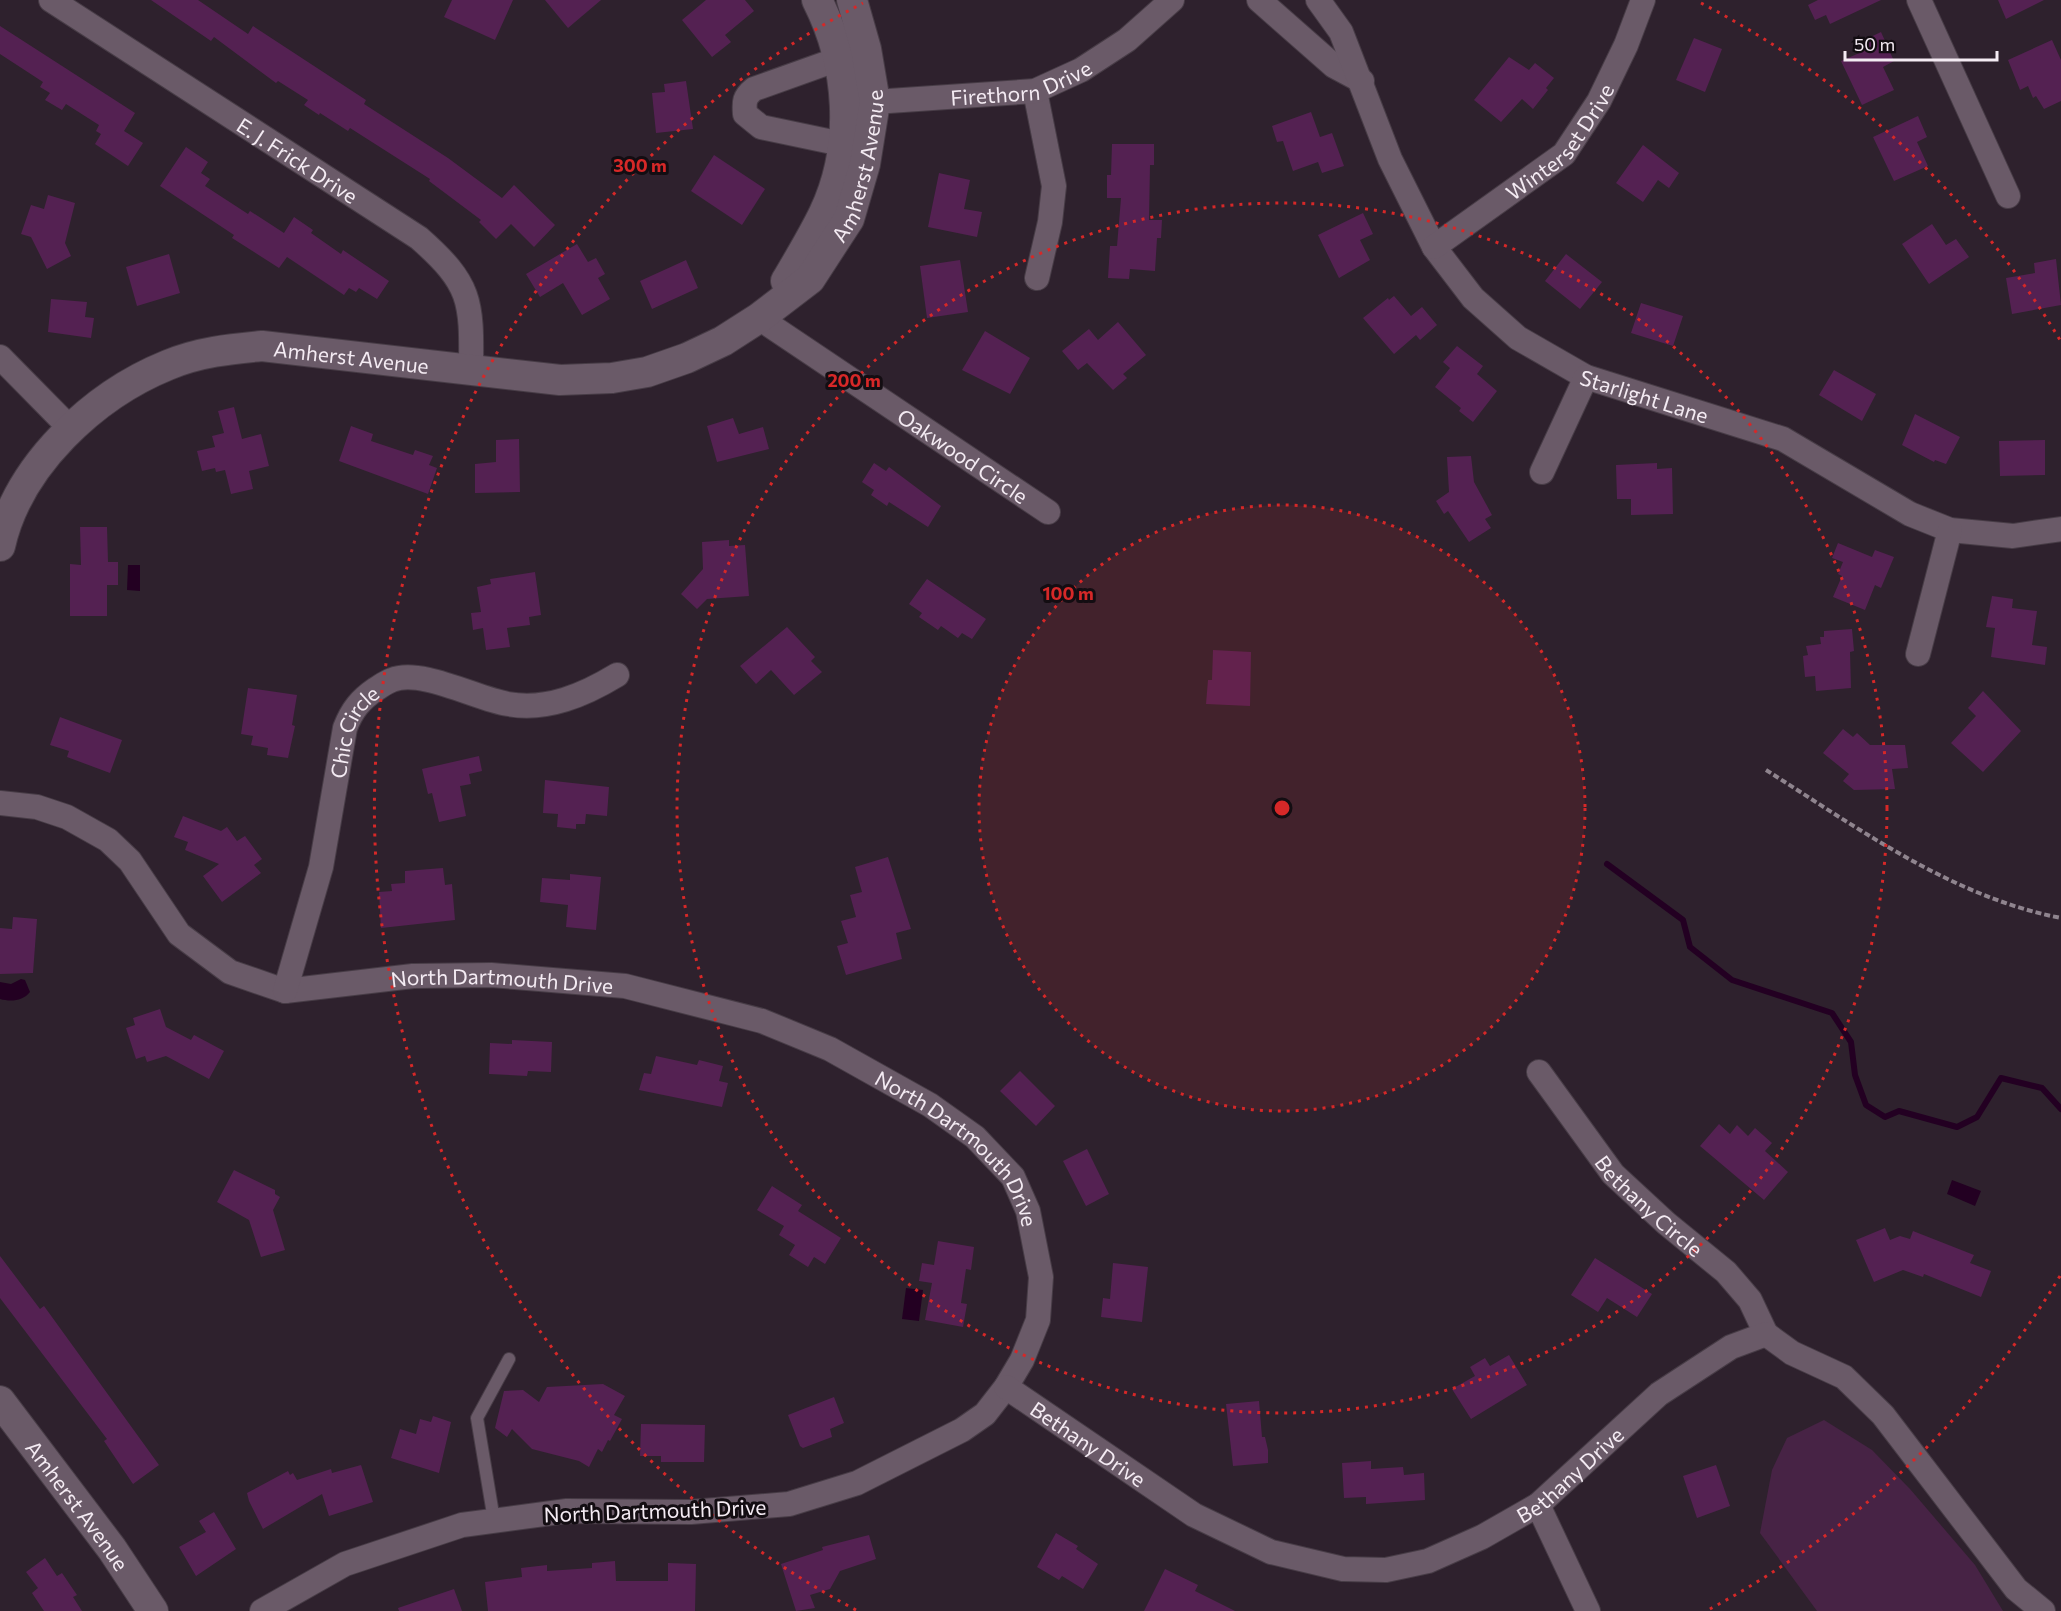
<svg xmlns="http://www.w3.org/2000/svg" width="2061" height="1611" font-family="Commissioner,sans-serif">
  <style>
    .green { fill: #472345 }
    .water { fill: #230022 }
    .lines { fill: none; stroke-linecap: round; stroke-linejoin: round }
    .stream { stroke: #230022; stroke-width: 6 }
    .building { fill: #542152 }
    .service-casing { stroke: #473c46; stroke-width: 14 }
    .minor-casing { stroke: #473c46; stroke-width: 26 }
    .tertiary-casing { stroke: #473c46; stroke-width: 32 }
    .path { stroke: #8f848e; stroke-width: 4; stroke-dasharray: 6 3; stroke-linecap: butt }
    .service { stroke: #6a5a68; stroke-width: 12 }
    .minor { stroke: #6a5a68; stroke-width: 24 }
    .tertiary { stroke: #6a5a68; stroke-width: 30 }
    .ring { fill: none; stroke: #d62828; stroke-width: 3; stroke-dasharray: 3 6 }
    .labels { text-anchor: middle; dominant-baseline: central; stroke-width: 6; stroke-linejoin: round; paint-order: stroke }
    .street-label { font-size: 21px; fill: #f4ebf3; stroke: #130d12 }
    .centre { fill: #d62828; stroke: #130d12; stroke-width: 3 }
    .ring-label { font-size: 18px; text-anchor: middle; font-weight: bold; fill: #d62828; stroke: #130d12; stroke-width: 6; stroke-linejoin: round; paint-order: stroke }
  </style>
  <rect width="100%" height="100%" fill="#2e212d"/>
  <path class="green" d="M1824 1420 1872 1450 1910 1489 1975 1565 2003 1611H1817L1760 1533 1772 1470 1787 1438Z"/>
  <g class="water">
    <path d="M128 565H140V591L127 590Z"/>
    <path d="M21 979 25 980 30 992C23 1001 11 1002 0 999V982L11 984Z"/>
    <path d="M1952 1180 1981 1191 1975 1206 1947 1194Z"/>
    <path d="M906 1288 923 1290 919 1321 902 1319Z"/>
  </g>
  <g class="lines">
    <path class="stream" d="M1607 864 1683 920 1690 947 1732 980 1832 1013 1851 1042 1855 1075 1866 1105 1885 1117 1899 1111 1957 1127 1977 1117 2001 1078 2042 1088 2061 1109"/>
  </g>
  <g class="building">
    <path d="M151 0H198L248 34 253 26 366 100 364 104 448 158 502 198 514 185 555 225 534 247 511 224 496 239 479 222 481 220 429 181 430 179 350 128 348 131 320 113 319 115 304 105 308 100 278 81 276 83 214 37 211 41Z"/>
    <path d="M452 0H513L495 40 444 17Z"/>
    <path d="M545 0H601L568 28Z"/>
    <path d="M706 0H745L754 11 725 35 731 42 712 57 682 20Z"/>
    <path d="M1818 0H1881L1830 24 1826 15 1815 20 1808 5Z"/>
    <path d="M1998 0H2044L2006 19Z"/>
    <path d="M0 26 135 113 124 131 143 143 128 166 95 144 101 134 96 131 99 125 66 104 62 110 45 100 50 93 40 87 43 82 0 54Z"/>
    <path d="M1881 32 1894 61 1883 67 1894 90 1862 105 1841 61 1864 51 1860 42Z"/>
    <path d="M1694 38 1722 49 1705 92 1676 80Z"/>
    <path d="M2052 40 2061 60V101L2044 109 2036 96 2033 98 2028 86 2020 90 2008 60Z"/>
    <path d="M1509 57 1529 70 1535 63 1554 78 1546 88 1548 90 1533 109 1522 99 1501 122 1474 100Z"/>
    <path d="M686 81 693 129 656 133 652 93 665 92 664 84Z"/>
    <path d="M1311 112 1320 137 1332 133 1344 166 1322 173 1318 162 1293 171 1283 141 1277 142 1272 126Z"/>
    <path d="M1918 116 1927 137 1917 142 1928 166 1894 181 1873 137Z"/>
    <path d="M1112 144H1154V165H1150L1149 220H1162L1161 238H1157L1155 271 1130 269 1129 279 1108 278 1110 246H1117L1121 198H1107V175H1111Z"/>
    <path d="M1643 145 1679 173 1669 188 1658 180 1643 202 1616 183Z"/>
    <path d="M186 147 208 162 201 173 210 179 205 186 248 214 250 211 284 233 294 217 313 230 311 233 341 254 343 250 389 281 377 299 359 288 356 292 349 288 344 295 287 257 279 268 232 238 234 235 160 186Z"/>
    <path d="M714 155 765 189 742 225 691 191Z"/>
    <path d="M939 173 970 180 964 209 982 212 977 237 928 227Z"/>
    <path d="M48 195 75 203 65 243 71 256 47 269 31 237 21 234 31 205 44 209Z"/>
    <path d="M1363 213 1373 234 1360 240 1370 260 1339 278 1318 235Z"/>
    <path d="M1932 224 1946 245 1956 239 1969 257 1929 284 1902 244Z"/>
    <path d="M577 244 588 262 596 258 605 274 598 278 610 299 582 315 563 283 540 297 526 274Z"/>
    <path d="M169 254 180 293 137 306 126 267Z"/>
    <path d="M1566 254 1602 282 1580 309 1545 281Z"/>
    <path d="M2056 259 2061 305 2012 314 2006 278 2035 273 2034 263Z"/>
    <path d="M686 260 698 288 652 309 640 281Z"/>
    <path d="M960 260 968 312 927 318 920 266Z"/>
    <path d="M1394 296 1411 316 1422 307 1437 325 1420 340 1416 335 1394 354 1363 318 1388 298 1389 300Z"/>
    <path d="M51 299 87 302 85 317 94 318 91 338 48 332Z"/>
    <path d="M1641 303 1683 316 1673 346 1631 333Z"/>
    <path d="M1118 322 1146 355 1123 374 1127 378 1113 390 1087 363 1078 370 1062 351 1089 329 1098 340Z"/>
    <path d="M985 331 1030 358 1010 394 962 370Z"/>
    <path d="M1457 346 1483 366 1477 374 1497 391 1473 422 1459 411 1461 408 1435 387 1450 368 1443 362Z"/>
    <path d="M1834 370 1876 394 1862 421 1819 395Z"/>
    <path d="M234 407 242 439 261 434 269 466 249 471 253 489 231 494 225 470 216 472 215 468 202 471 197 451 215 447 212 436 224 433 218 411Z"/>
    <path d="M1915 414 1960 437 1946 464 1935 460 1934 462 1902 445Z"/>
    <path d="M733 418 739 434 763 427 769 449 717 462 707 426Z"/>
    <path d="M351 426 373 434 371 441 413 455 415 450 433 456 429 465 437 468 428 494 339 461Z"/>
    <path d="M519 439 520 492 475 493V464L496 462V440Z"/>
    <path d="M2045 440V475L2000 476 1999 441Z"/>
    <path d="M1471 456 1474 482 1492 515 1485 519 1491 528 1469 542 1448 511 1444 514 1436 501 1449 492 1447 457Z"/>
    <path d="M874 463 886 471 889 467 941 506 928 527 889 502 887 506 871 495 874 490 862 482Z"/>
    <path d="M1657 463V469L1672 468 1673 514 1631 515V499H1617L1616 465Z"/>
    <path d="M80 527H107L108 562H118V585H107V616H70V564L81 565Z"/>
    <path d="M729 540V546L745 545 749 596 707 599 697 609 681 594 703 569 702 542Z"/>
    <path d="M1838 543 1872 557 1875 550 1894 557 1881 588 1875 585 1865 610 1833 597 1842 576 1838 574 1843 562 1832 558Z"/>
    <path d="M535 572 541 615 529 617 530 625 507 628 510 647 486 650 483 628 473 630 471 613 481 612 477 587 491 584 490 579Z"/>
    <path d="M927 579 986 619 972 639 962 633 958 638 941 626 938 630 919 617 922 613 909 604Z"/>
    <path d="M1992 596 2013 599 2012 608 2037 611 2032 645 2047 647 2045 665 1991 657 1995 628 1986 627Z"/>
    <path d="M787 627 815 657 811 661 822 672 794 695 771 670 756 684 740 666Z"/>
    <path d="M1852 629 1854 651 1850 652 1851 688 1816 691 1815 676 1805 677 1803 656 1808 655 1806 646 1821 644 1820 637H1824V631Z"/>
    <path d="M1213 650 1251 652 1250 706 1206 704 1208 680H1212Z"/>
    <path d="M248 688 297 695 292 725 295 726 288 758 267 755 268 748 251 745 253 736 241 734Z"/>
    <path d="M1983 691 2021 731 1983 772 1951 743 1976 716 1968 708Z"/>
    <path d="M60 717 122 740 110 773 67 757 69 751 50 745Z"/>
    <path d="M1843 729 1853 737 1857 733 1870 745H1905L1908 768 1892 769 1895 789 1854 790 1843 781 1849 774 1823 753Z"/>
    <path d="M479 756 482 771 469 774 471 784 460 786 466 816 439 822 432 793 428 794 422 769Z"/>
    <path d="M545 780 609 787 607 816 586 814 585 824H576V829L557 827 558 814 543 813Z"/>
    <path d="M183 816 221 831 227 827 237 841 245 836 262 859 254 865 261 873 222 902 203 876 219 864 185 850 188 842 174 837Z"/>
    <path d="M888 857 911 929 896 933 902 959 846 975 837 946 848 943 841 921 856 917 850 895 862 892 855 867Z"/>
    <path d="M443 868 445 885 452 884 455 920 381 928 379 892 392 891 391 884 405 883V871Z"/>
    <path d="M570 874 601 877 596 930 566 927 568 905 540 902 542 878 570 880Z"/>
    <path d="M13 917 37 919 33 973 0 974V928L12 929Z"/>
    <path d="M160 1009 166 1027 191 1040 194 1035 224 1051 209 1079 166 1056 147 1062 145 1056 136 1059 126 1028 135 1025 133 1018Z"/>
    <path d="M512 1040 552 1042 551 1072 528 1071 527 1076 489 1074 490 1043 512 1044Z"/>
    <path d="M656 1056 697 1065 699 1060 723 1066 719 1081 728 1083 722 1107 639 1090 644 1073 651 1074Z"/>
    <path d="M1020 1071 1055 1106 1036 1126 1000 1091Z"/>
    <path d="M1719 1124 1730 1134 1737 1125 1748 1136 1755 1128 1772 1143 1765 1151 1788 1172 1764 1200 1700 1146Z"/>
    <path d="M1087 1149 1109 1194 1086 1206 1063 1161Z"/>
    <path d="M234 1170 275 1190V1194L280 1197 273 1210 285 1250 261 1257 249 1220 217 1202Z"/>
    <path d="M772 1186 802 1205 798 1211 841 1238 825 1264 814 1257 808 1267 789 1255 795 1245 779 1235 784 1226 757 1210Z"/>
    <path d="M1885 1228 1890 1240 1900 1236 1910 1239 1913 1231 1974 1255 1970 1263 1991 1271 1981 1297 1924 1274 1923 1277 1903 1270 1874 1282 1856 1240Z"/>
    <path d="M938 1241 974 1247 971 1270 966 1269 961 1303 967 1304 963 1327 925 1320 932 1283 919 1281 922 1263 934 1265Z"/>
    <path d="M0 1256 40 1309 44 1306 159 1465 133 1484 104 1441 107 1439 0 1298Z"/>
    <path d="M1595 1258 1652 1294 1637 1317 1607 1298 1598 1312 1571 1295Z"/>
    <path d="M1113 1263 1148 1267 1142 1322 1101 1317 1103 1298 1110 1299Z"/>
    <path d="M1509 1355 1527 1385 1471 1419 1452 1389 1475 1376 1470 1367 1485 1358 1490 1366Z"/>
    <path d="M603 1384 625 1396 614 1415 622 1419 610 1441 608 1440 602 1452 598 1449 589 1467 579 1461 532 1449 512 1429 507 1437 495 1428 504 1391 523 1390 539 1402 547 1387Z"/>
    <path d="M834 1397 844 1423 830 1429 832 1437 803 1448 800 1446 788 1415Z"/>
    <path d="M1259 1401 1262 1437H1265L1268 1450V1463L1233 1466 1226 1404Z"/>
    <path d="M433 1416 451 1422 439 1473 391 1458 400 1429 416 1434 420 1419 431 1422Z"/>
    <path d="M641 1424 705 1425 704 1462H661V1456H640Z"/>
    <path d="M1371 1461V1469L1403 1467 1404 1475 1424 1473 1425 1500 1366 1504V1497L1344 1498 1342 1463Z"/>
    <path d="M361 1465 373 1502 329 1516 322 1494 263 1529 249 1501 247 1493 288 1471 290 1475 293 1473 297 1480 331 1469 332 1473Z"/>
    <path d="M1716 1465 1730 1506 1697 1518 1683 1476Z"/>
    <path d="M214 1512 236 1549 196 1576 179 1547 206 1532 199 1521Z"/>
    <path d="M1056 1533 1078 1546 1076 1549 1098 1564 1083 1589 1062 1576 1059 1580 1037 1567Z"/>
    <path d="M869 1535 876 1559 840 1571 830 1589 810 1595 815 1608 796 1611 781 1564 823 1550 822 1547Z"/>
    <path d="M45 1558 57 1576 62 1573 77 1595 73 1597 82 1611H44L32 1593 38 1588 26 1572Z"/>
    <path d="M615 1561 616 1581H668V1563L696 1564 695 1611H488L485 1582 522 1577 521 1568 547 1565V1571L592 1568V1563Z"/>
    <path d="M1165 1569 1198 1585 1195 1591 1235 1611H1144Z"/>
    <path d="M454 1589 462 1611H399L398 1608Z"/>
  </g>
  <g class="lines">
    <defs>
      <path id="service" d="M494 1520 477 1418 509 1359"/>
      <g id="minor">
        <path id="s1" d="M51 0 419 238C471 284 472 300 471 368"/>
        <path d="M1259 0 1334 66 1362 81"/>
        <path id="s2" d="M1318 0 1341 32 1390 159 1434 247 1473 298 1518 338 1586 377 1783 439 1910 514 1950 530 2013 536 2061 529"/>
        <path d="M1919 0 2008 196"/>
        <path d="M855 53 754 89C744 97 744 102 745 114L761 127 861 148"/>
        <path d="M1035 91 1054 186 1050 222 1037 278"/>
        <path id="s3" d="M859 103 1035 91 1081 70 1127 40 1172 0"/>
        <path id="s4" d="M1434 247 1564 154 1599 101 1626 45 1643 0"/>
        <path id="s5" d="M759 318 1048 512"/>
        <path d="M0 357 70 428"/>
        <path d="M1542 472 1586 377"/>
        <path d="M1918 654 1950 530"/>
        <path id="s6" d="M0 803 37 807 67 817 108 840 130 861 179 934 230 972 285 991 413 976 491 975 625 986 762 1021 830 1049 930 1105 975 1137 1013 1177 1028 1211 1041 1277 1038 1320 1022 1360 1006 1387 985 1414 962 1430 857 1483 789 1504 691 1512 567 1511 462 1525 345 1564 262 1611"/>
        <path id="s7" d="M285 991 321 867 345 728C352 710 360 700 376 689 381 686 386 682 392 680 421 668 477 699 508 704 547 711 584 695 617 675"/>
        <path id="s8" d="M1539 1072 1613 1174 1666 1223 1726 1272 1750 1300 1766 1334"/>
        <path id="s9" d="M1006 1387 1194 1515 1271 1552 1343 1569 1386 1570 1428 1561 1482 1537 1538 1505 1659 1394 1731 1347 1766 1334 1792 1353 1844 1377 1883 1415 2016 1589 2043 1611"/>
        <path d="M1538 1505 1588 1611"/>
      </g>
      <g id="tertiary">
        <path d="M786 281C799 259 813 236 824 213 856 145 850 65 817 0"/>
        <path id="s10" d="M0 546C18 465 94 395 168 365 199 352 230 349 262 346L560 380 612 378 647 372 687 358 723 341 759 318 810 279 849 219 865 164 875 102 866 49 852 0"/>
        <path id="s11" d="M0 1401 112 1549 153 1611"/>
      </g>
    </defs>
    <use href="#service" class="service-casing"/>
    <use href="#minor" class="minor-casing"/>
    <use href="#tertiary" class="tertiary-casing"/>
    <path class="path" d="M1766 770C1858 828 1952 897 2061 918"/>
    <use href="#service" class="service"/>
    <use href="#minor" class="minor"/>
    <use href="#tertiary" class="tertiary"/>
  </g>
  <circle cx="1282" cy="808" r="303" fill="#d62828" fill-opacity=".12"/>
  <g class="ring">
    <circle cx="1282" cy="808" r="303"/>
    <circle cx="1282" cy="808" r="605"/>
    <path d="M2060 1276A908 908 0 0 1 1708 1610M856 1610A908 908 0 0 1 863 3M1701 3A908 908 0 0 1 2060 340"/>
  </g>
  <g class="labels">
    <g class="street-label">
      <text stroke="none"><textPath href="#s3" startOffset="164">Firethorn Drive</textPath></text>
      <text stroke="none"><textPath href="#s4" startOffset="166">Winterset Drive</textPath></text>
      <text stroke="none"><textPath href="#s1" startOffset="294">E. J. Frick Drive</textPath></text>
      <text stroke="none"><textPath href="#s10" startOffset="1054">Amherst Avenue</textPath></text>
      <text stroke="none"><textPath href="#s10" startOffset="442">Amherst Avenue</textPath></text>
      <text stroke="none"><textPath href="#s2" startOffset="538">Starlight Lane</textPath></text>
      <text stroke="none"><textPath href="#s5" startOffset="246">Oakwood Circle</textPath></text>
      <text stroke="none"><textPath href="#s7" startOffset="270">Chic Circle</textPath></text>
      <text stroke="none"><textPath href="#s6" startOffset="574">North Dartmouth Drive</textPath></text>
      <text stroke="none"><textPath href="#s6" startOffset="1078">North Dartmouth Drive</textPath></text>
      <text stroke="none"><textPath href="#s8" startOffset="174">Bethany Circle</textPath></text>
      <text stroke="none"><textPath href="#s9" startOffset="100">Bethany Drive</textPath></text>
      <text stroke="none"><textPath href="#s9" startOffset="640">Bethany Drive</textPath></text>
      <text stroke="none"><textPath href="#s11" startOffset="130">Amherst Avenue</textPath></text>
      <text transform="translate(655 1510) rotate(-2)">North Dartmouth Drive</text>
    </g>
  </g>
  <circle cx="1282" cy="808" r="9" class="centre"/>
  <g class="ring-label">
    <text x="640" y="172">300 m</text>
    <text x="854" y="387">200 m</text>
    <text x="1068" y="600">100 m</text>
  </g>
  <path d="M1845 51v9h152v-9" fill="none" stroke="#f4ebf3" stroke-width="3"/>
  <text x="1854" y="51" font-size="18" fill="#f4ebf3" stroke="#130d12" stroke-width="4.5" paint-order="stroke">50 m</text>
</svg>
